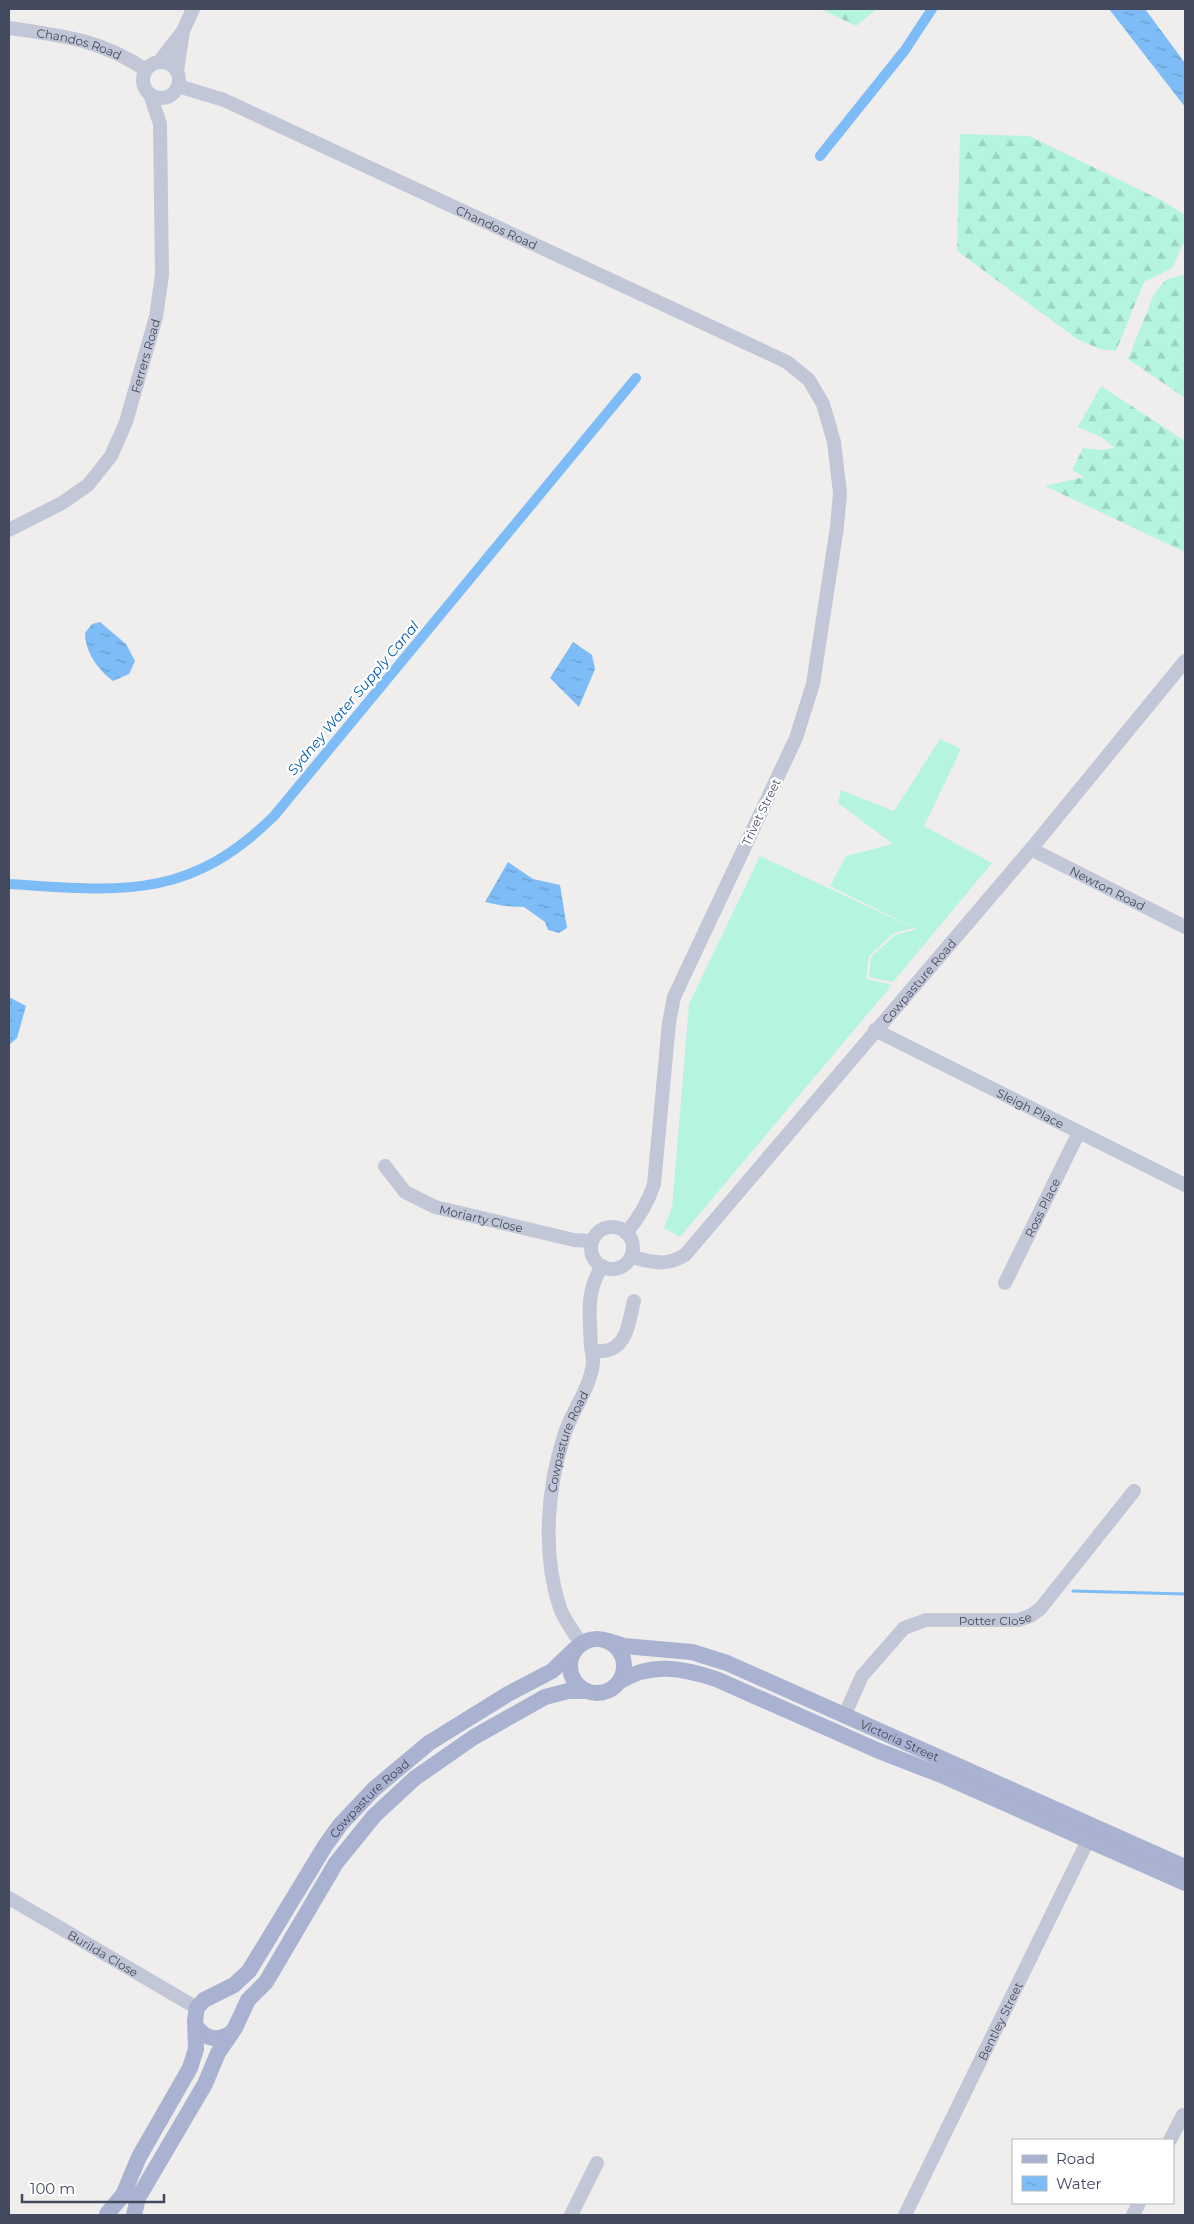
<svg xmlns="http://www.w3.org/2000/svg" width="1194" height="2224" font-family="Montserrat,sans-serif">
  <style>
    .grass { fill: #b5f4de }
    .forest { fill: url(#forest-firs) }
    .water { fill: url(#water-ripples) }
    .lines { fill: none; stroke-linecap: round; stroke-linejoin: round }
    .stream { stroke: #7dbcf6; stroke-width: 3 }
    .canal { stroke: #7dbcf6; stroke-width: 10 }
    .minor { stroke: #c2c7d7; stroke-width: 14 }
    .major { stroke: #a9b2d0; stroke-width: 16 }
    .labels { text-anchor: middle; dominant-baseline: central; stroke-width: 4.5; stroke-linejoin: round; paint-order: stroke }
    .street-label { font-size: 12px; fill: #434a5d; stroke: #fff }
    .water-label { font-size: 14px; font-style: italic; fill: #005db3; stroke: #fff }
  </style>
  <defs>
    <pattern id="forest-firs" width="22" height="20" patternUnits="userSpaceOnUse" patternTransform="scale(1.25)"><rect width="22" height="20" fill="#b5f4de"/><path d="M5 1l3.5 6h-7zM16 11l3.5 6h-7z" fill="#9dd3c1"/></pattern>
    <pattern id="water-ripples" width="26" height="14" patternUnits="userSpaceOnUse" patternTransform="scale(1.25)"><rect width="26" height="14" fill="#7dbcf6"/><path d="M2 4q2-2 4 0t4 0M15 11q2-2 4 0t4 0" fill="none" stroke="#689bca"/></pattern>
  </defs>
  <rect width="100%" height="100%" fill="#f0eeed"/>
  <g class="grass">
    <path d="M940 739 961 749 924 826 992 863 893 982 869 977 871 957 895 935 917 929 830 886 846 856 893 844 838 803 841 790 894 811Z"/>
    <path d="M760 856 914 928 894 933 869 956 866 979 892 985 680 1237 664 1228 672 1208 689 1004Z"/>
  </g>
  <g class="forest">
    <path d="M821 9H877L856 26Z"/>
    <path d="M960 134 1029 136 1163 201 1185 215V240L1172 268 1144 282 1116 351 1100 349 1077 339 957 251Z"/>
    <path d="M1185 274V398L1128 359 1154 294 1166 280Z"/>
    <path d="M1101 386 1185 441V552L1045 486 1084 477 1072 470 1083 448 1102 450 1115 448 1101 437 1078 427Z"/>
  </g>
  <g class="water">
    <path d="M1109 9H1145L1185 63V107Z"/>
    <path d="M100 622 126 644 135 661 129 674 113 681C98 670 85 652 85 633L92 624Z"/>
    <path d="M573 642 592 655 595 669 579 707 550 678Z"/>
    <path d="M508 862 533 879 560 885 567 928 559 933 548 930 545 922 524 907 504 906 485 902Z"/>
    <path d="M9 997 26 1006 17 1038 9 1045Z"/>
  </g>
  <g class="lines">
    <path class="stream" d="M1073 1591 1185 1594"/>
    <g class="canal">
      <path d="M820 156 905 50 932 9"/>
      <path d="M9 884C120 891 188 901 274 816L636 378"/>
    </g>
    <g class="minor">
      <path id="s1" d="M9 28C63 36 99 39 146 70"/>
      <circle cx="161" cy="80" r="18"/>
      <path d="M159 62 183 31 193 9"/>
      <path d="M177 71 183 31"/>
      <path id="s2" d="M178 86 224 100 787 362 809 380 823 404 834 442 840 493 837 527 813 684 796 738 674 997 669 1023 654 1184C648 1203 639 1218 626 1233"/>
      <path id="s3" d="M9 530 62 503 88 485 111 456 126 422 156 317 162 275 160 124 150 94"/>
      <path id="s4" d="M1031 849 1185 927"/>
      <path id="s5" d="M875 1030 1185 1185"/>
      <path id="s6" d="M385 1166 405 1192 435 1207 574 1240 592 1241"/>
      <circle cx="612" cy="1248" r="21"/>
      <path id="s7" d="M631 1257C653 1262 665 1267 685 1255L1031 849 1185 661"/>
      <path id="s8" d="M1005 1283 1079 1132"/>
      <path d="M592 1351C598 1351 606 1352 611 1349 628 1343 630 1316 634 1301"/>
      <path id="s9" d="M581 1644C574 1632 564 1620 560 1608 542 1554 547 1489 564 1436 571 1411 591 1388 593 1362 593 1357 592 1352 591 1347 590 1316 585 1293 602 1266"/>
      <path id="s10" d="M845 1714 862 1676 904 1628 926 1620H1018L1030 1616 1040 1609 1134 1491"/>
      <path id="s11" d="M9 1898 197 2008"/>
      <path d="M1170 2140 1183 2115"/>
      <path d="M571 2215 597 2163"/>
      <path id="s12" d="M905 2215 1092 1832"/>
      <path d="M1133 2215 1139 2203"/>
    </g>
    <g class="major">
      <circle cx="597" cy="1666" r="27"/>
      <path id="s13" d="M608 1641 624 1646 692 1652 727 1663 1185 1867"/>
      <path d="M620 1681C652 1662 682 1668 716 1679L879 1751 941 1775 1185 1883"/>
      <path d="M196 2026C205 2039 217 2042 231 2033"/>
      <path id="s14" d="M107 2214 123 2195 139 2157 190 2068 196 2049 195 2020 197 2008 204 2000 234 1985 249 1971 325 1846 340 1825 374 1789 429 1743 508 1694 552 1671 575 1649"/>
      <path d="M134 2215 138 2198 205 2084 218 2053 235 2028 248 2000 266 1982 336 1863 374 1816 415 1778 474 1737 545 1697 568 1691H586"/>
    </g>
  </g>
  <g class="labels">
    <g class="street-label">
      <text stroke="none"><textPath href="#s1" startOffset="72">Chandos Road</textPath></text>
      <text stroke="none"><textPath href="#s2" startOffset="349">Chandos Road</textPath></text>
      <text stroke="none"><textPath href="#s3" startOffset="234">Ferrers Road</textPath></text>
      <text transform="translate(761 812) rotate(-64)">Trivet Street</text>
      <text stroke="none"><textPath href="#s4" startOffset="86">Newton Road</textPath></text>
      <text stroke="none"><textPath href="#s7" startOffset="416">Cowpasture Road</textPath></text>
      <text stroke="none"><textPath href="#s5" startOffset="174">Sleigh Place</textPath></text>
      <text stroke="none"><textPath href="#s8" startOffset="84">Ross Place</textPath></text>
      <text stroke="none"><textPath href="#s6" startOffset="114">Moriarty Close</textPath></text>
      <text stroke="none"><textPath href="#s9" startOffset="212">Cowpasture Road</textPath></text>
      <text stroke="none"><textPath href="#s10" startOffset="198">Potter Close</textPath></text>
      <text stroke="none"><textPath href="#s13" startOffset="311">Victoria Street</textPath></text>
      <text stroke="none"><textPath href="#s14" startOffset="506">Cowpasture Road</textPath></text>
      <text stroke="none"><textPath href="#s11" startOffset="109">Burilda Close</textPath></text>
      <text stroke="none"><textPath href="#s12" startOffset="216">Bentley Street</textPath></text>
    </g>
    <g class="water-label">
      <text transform="translate(353 698) rotate(-50)">Sydney Water Supply Canal</text>
    </g>
  </g>
  <rect width="1194" height="2224" fill="none" stroke="#434a5d" stroke-width="20"/>
  <rect x="1012" y="2139" width="162" height="65" fill="#ffffff" stroke="#b4b7be"/>
  <rect x="1022" y="2155" width="25" height="8" fill="#a9b2d0" stroke="#b4b7be"/>
  <text x="1056" y="2164" font-size="15" fill="#434a5d">Road</text>
  <rect x="1022" y="2176" width="25" height="15" fill="url(#water-ripples)" stroke="#b4b7be"/>
  <text x="1056" y="2189" font-size="15" fill="#434a5d">Water</text>
  <path d="M22 2194v8h142v-8" fill="none" stroke="#434a5d" stroke-width="2.5"/>
  <text x="30" y="2194" font-size="15" fill="#434a5d" stroke="#ffffff" stroke-width="4" paint-order="stroke">100 m</text>
</svg>
